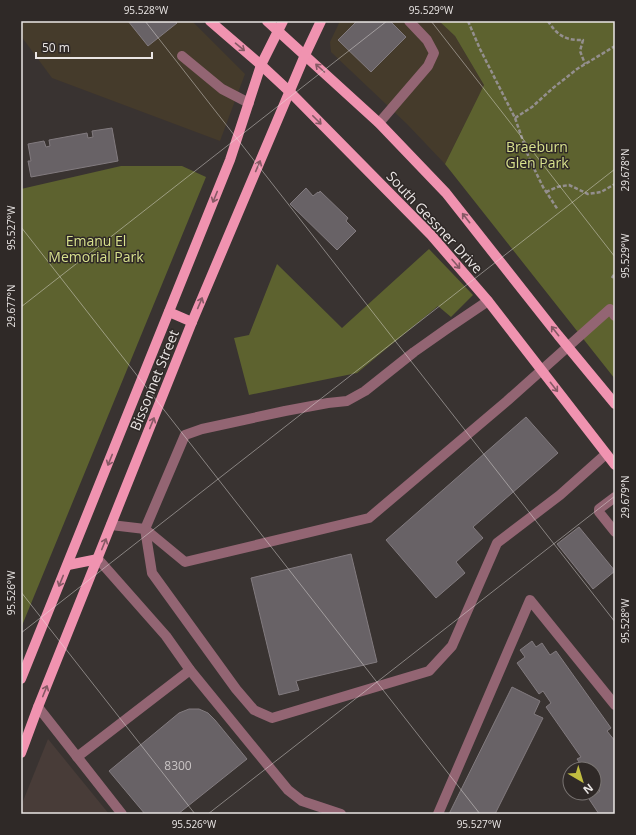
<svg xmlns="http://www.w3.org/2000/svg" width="636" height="835" font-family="'Open Sans',sans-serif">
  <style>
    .commercial { fill: #453b2b }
    .built { fill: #483c38 }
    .green { fill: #5d622f }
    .building { fill: #686266; stroke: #827b7f }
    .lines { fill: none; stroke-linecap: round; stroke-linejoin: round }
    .path { stroke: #948f8e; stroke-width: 2.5; stroke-dasharray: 4 2; stroke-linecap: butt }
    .minor { stroke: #936573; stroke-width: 10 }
    .major { stroke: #f093b0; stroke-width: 10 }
    .oneway { stroke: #865965 }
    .ticks { fill: none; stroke: #eae6e5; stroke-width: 1; stroke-opacity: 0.45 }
    .labels { text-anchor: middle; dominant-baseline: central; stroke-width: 3; stroke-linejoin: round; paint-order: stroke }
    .number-label { font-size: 12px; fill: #cac5c5 }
    .park-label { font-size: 14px; fill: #d8e18d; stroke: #2f2927 }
    .street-label { font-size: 14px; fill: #eae6e5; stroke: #2f2927 }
    .neatline { fill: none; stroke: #eae6e5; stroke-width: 1.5 }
    .ticks-label { font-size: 10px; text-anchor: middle; fill: #eae6e5 }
  </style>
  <rect width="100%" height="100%" fill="#393331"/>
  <g class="commercial">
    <path d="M21 21H192L245 74 220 141 52 78 21 36Z"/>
    <path d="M340 21H439L455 36 484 85 445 164 407 124 331 52 330 42Z"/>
  </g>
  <path class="built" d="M48 739 109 814H21V806Z"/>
  <g class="green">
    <path d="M439 21H615V379L445 164 484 85 455 36Z"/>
    <path d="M121 166H182L206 177 21 628V189Z"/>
    <path d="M429 249 473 295 451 317 438 306 357 373 249 395 234 338 249 335 277 264 342 328Z"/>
  </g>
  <g class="building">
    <path d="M128 21H175L177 23 148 46Z"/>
    <path d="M357 21H390L406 37 371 72 338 40Z"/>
    <path d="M112 128 118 161 31 177 28 161H31L28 144 44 141 46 147 50 146 49 140 87 133 88 138 93 137 92 131Z"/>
    <path d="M306 188 313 196 318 192 319 193 320 191 348 218 346 221 356 231 337 250 290 204Z"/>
    <path d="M526 417 558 453 473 527 483 538 456 562 465 573 436 598 386 540Z"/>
    <path d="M579 527 615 571 593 589 557 544Z"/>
    <path d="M351 554 377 662 296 681 299 690 279 695 251 578Z"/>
    <path d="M532 641 536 647 542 643 550 655 556 651 611 728 607 731 615 741V814H599L589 799 600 791 594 783V769H584L577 759 581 757 546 707 551 703 543 691 539 694 517 663 525 657 520 650Z"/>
    <path d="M512 687 540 701 534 714 543 718 495 814H449Z"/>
    <path d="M189 709H199L208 713 215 720 247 759 178 814H145L109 771 179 713Z"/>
  </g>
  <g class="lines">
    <g class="path">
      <path d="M468 21 480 49 515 118 529 158 543 187 558 210"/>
      <path d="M548 21C553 29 560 37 570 39 574 40 579 40 583 40L580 51 585 64"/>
      <path d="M515 118 532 107 553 88 577 69 615 46"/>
      <path d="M546 192 557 187 569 185 588 194 601 192 615 184"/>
      <path d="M612 278 615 273"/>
    </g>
    <g class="minor">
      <path d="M182 56 222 89 249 103"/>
      <path d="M379 123 428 66 434 53 427 40 409 21"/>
      <path d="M488 301 448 328 414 352 365 391 347 401 328 403 285 411 202 429 185 435 145 529 152 573 236 689 254 710 272 718 429 671 452 646 497 543 560 495 606 454"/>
      <path d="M615 497 599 509V512L615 532"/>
      <path d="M111 525 145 529 185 562 369 518 507 401 610 309 615 316"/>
      <path d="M98 559 166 636 190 670 288 790 302 801 341 814"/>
      <path d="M38 707 122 814"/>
      <path d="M77 757 190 670"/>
      <path d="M438 814 530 600 615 705"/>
    </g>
    <g class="major">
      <path d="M210 21 261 65 290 92 431 235 488 301 615 465"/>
      <path d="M267 21 379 123 446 193 558 335 615 404"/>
      <path d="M169 312 192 322"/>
      <path d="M68 565 98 559"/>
      <path d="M21 679 230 160 261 65 283 21"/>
      <path d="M21 753 38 707 192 322 305 55 321 21"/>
    </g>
  </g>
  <defs><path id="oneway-shaft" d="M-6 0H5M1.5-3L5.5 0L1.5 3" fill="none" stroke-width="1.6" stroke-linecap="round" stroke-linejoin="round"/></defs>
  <g class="oneway">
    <use href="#oneway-shaft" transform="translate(240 47) rotate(40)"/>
    <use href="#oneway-shaft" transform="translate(320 68) rotate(-138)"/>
    <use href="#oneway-shaft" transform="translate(317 120) rotate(45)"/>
    <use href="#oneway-shaft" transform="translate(258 166) rotate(-67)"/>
    <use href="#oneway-shaft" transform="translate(215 197) rotate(112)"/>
    <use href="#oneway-shaft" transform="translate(466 218) rotate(-128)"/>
    <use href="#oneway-shaft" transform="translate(456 264) rotate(49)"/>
    <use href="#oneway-shaft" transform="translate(200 303) rotate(-67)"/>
    <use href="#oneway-shaft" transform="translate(555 331) rotate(-128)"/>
    <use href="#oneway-shaft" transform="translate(554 387) rotate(52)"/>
    <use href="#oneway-shaft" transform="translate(152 423) rotate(-68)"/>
    <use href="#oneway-shaft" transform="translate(110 460) rotate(112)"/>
    <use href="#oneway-shaft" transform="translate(104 544) rotate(-68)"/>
    <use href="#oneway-shaft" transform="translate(61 581) rotate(112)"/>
    <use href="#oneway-shaft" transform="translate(45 691) rotate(-68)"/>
  </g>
  <path class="ticks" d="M145 21 615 622M431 21 615 257M21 227 480 814M21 307 387 21M21 592 195 814M21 633 615 169M208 814 615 496"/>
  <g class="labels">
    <g class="number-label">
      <text x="178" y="765">8300</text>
    </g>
    <g class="park-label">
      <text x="537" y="146">Braeburn<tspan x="537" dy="16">Glen Park</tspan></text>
      <text x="96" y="240">Emanu El<tspan x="96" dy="16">Memorial Park</tspan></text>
    </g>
    <g class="street-label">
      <text transform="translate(435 222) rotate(47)">South Gessner Drive</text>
      <text transform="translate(154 380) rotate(-68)">Bissonnet Street</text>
    </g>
  </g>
  <rect width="636" height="835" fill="none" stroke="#2f2927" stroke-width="44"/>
  <g transform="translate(582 781) rotate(142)"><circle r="19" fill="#2f2927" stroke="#7a7573"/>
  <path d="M0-3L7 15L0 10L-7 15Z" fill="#c1bd40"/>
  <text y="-6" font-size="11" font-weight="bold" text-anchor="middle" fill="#eae6e5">N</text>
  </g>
  <path d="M36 52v6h116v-6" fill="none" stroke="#eae6e5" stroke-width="2"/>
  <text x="42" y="52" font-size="12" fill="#eae6e5" stroke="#2f2927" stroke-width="3" paint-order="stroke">50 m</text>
  <rect x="22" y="22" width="592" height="791" class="neatline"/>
  <g class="ticks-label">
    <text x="146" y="14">95.528°W</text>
    <text x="431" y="14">95.529°W</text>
    <text transform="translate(625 170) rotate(-90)" y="4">29.678°N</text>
    <text transform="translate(11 228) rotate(-90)" y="4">95.527°W</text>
    <text transform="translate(625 256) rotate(-90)" y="4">95.529°W</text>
    <text transform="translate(11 306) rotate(-90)" y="4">29.677°N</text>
    <text transform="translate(625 497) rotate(-90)" y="4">29.679°N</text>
    <text transform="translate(11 593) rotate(-90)" y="4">95.526°W</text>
    <text transform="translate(625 621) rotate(-90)" y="4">95.528°W</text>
    <text x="194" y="828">95.526°W</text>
    <text x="479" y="828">95.527°W</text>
  </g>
</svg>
